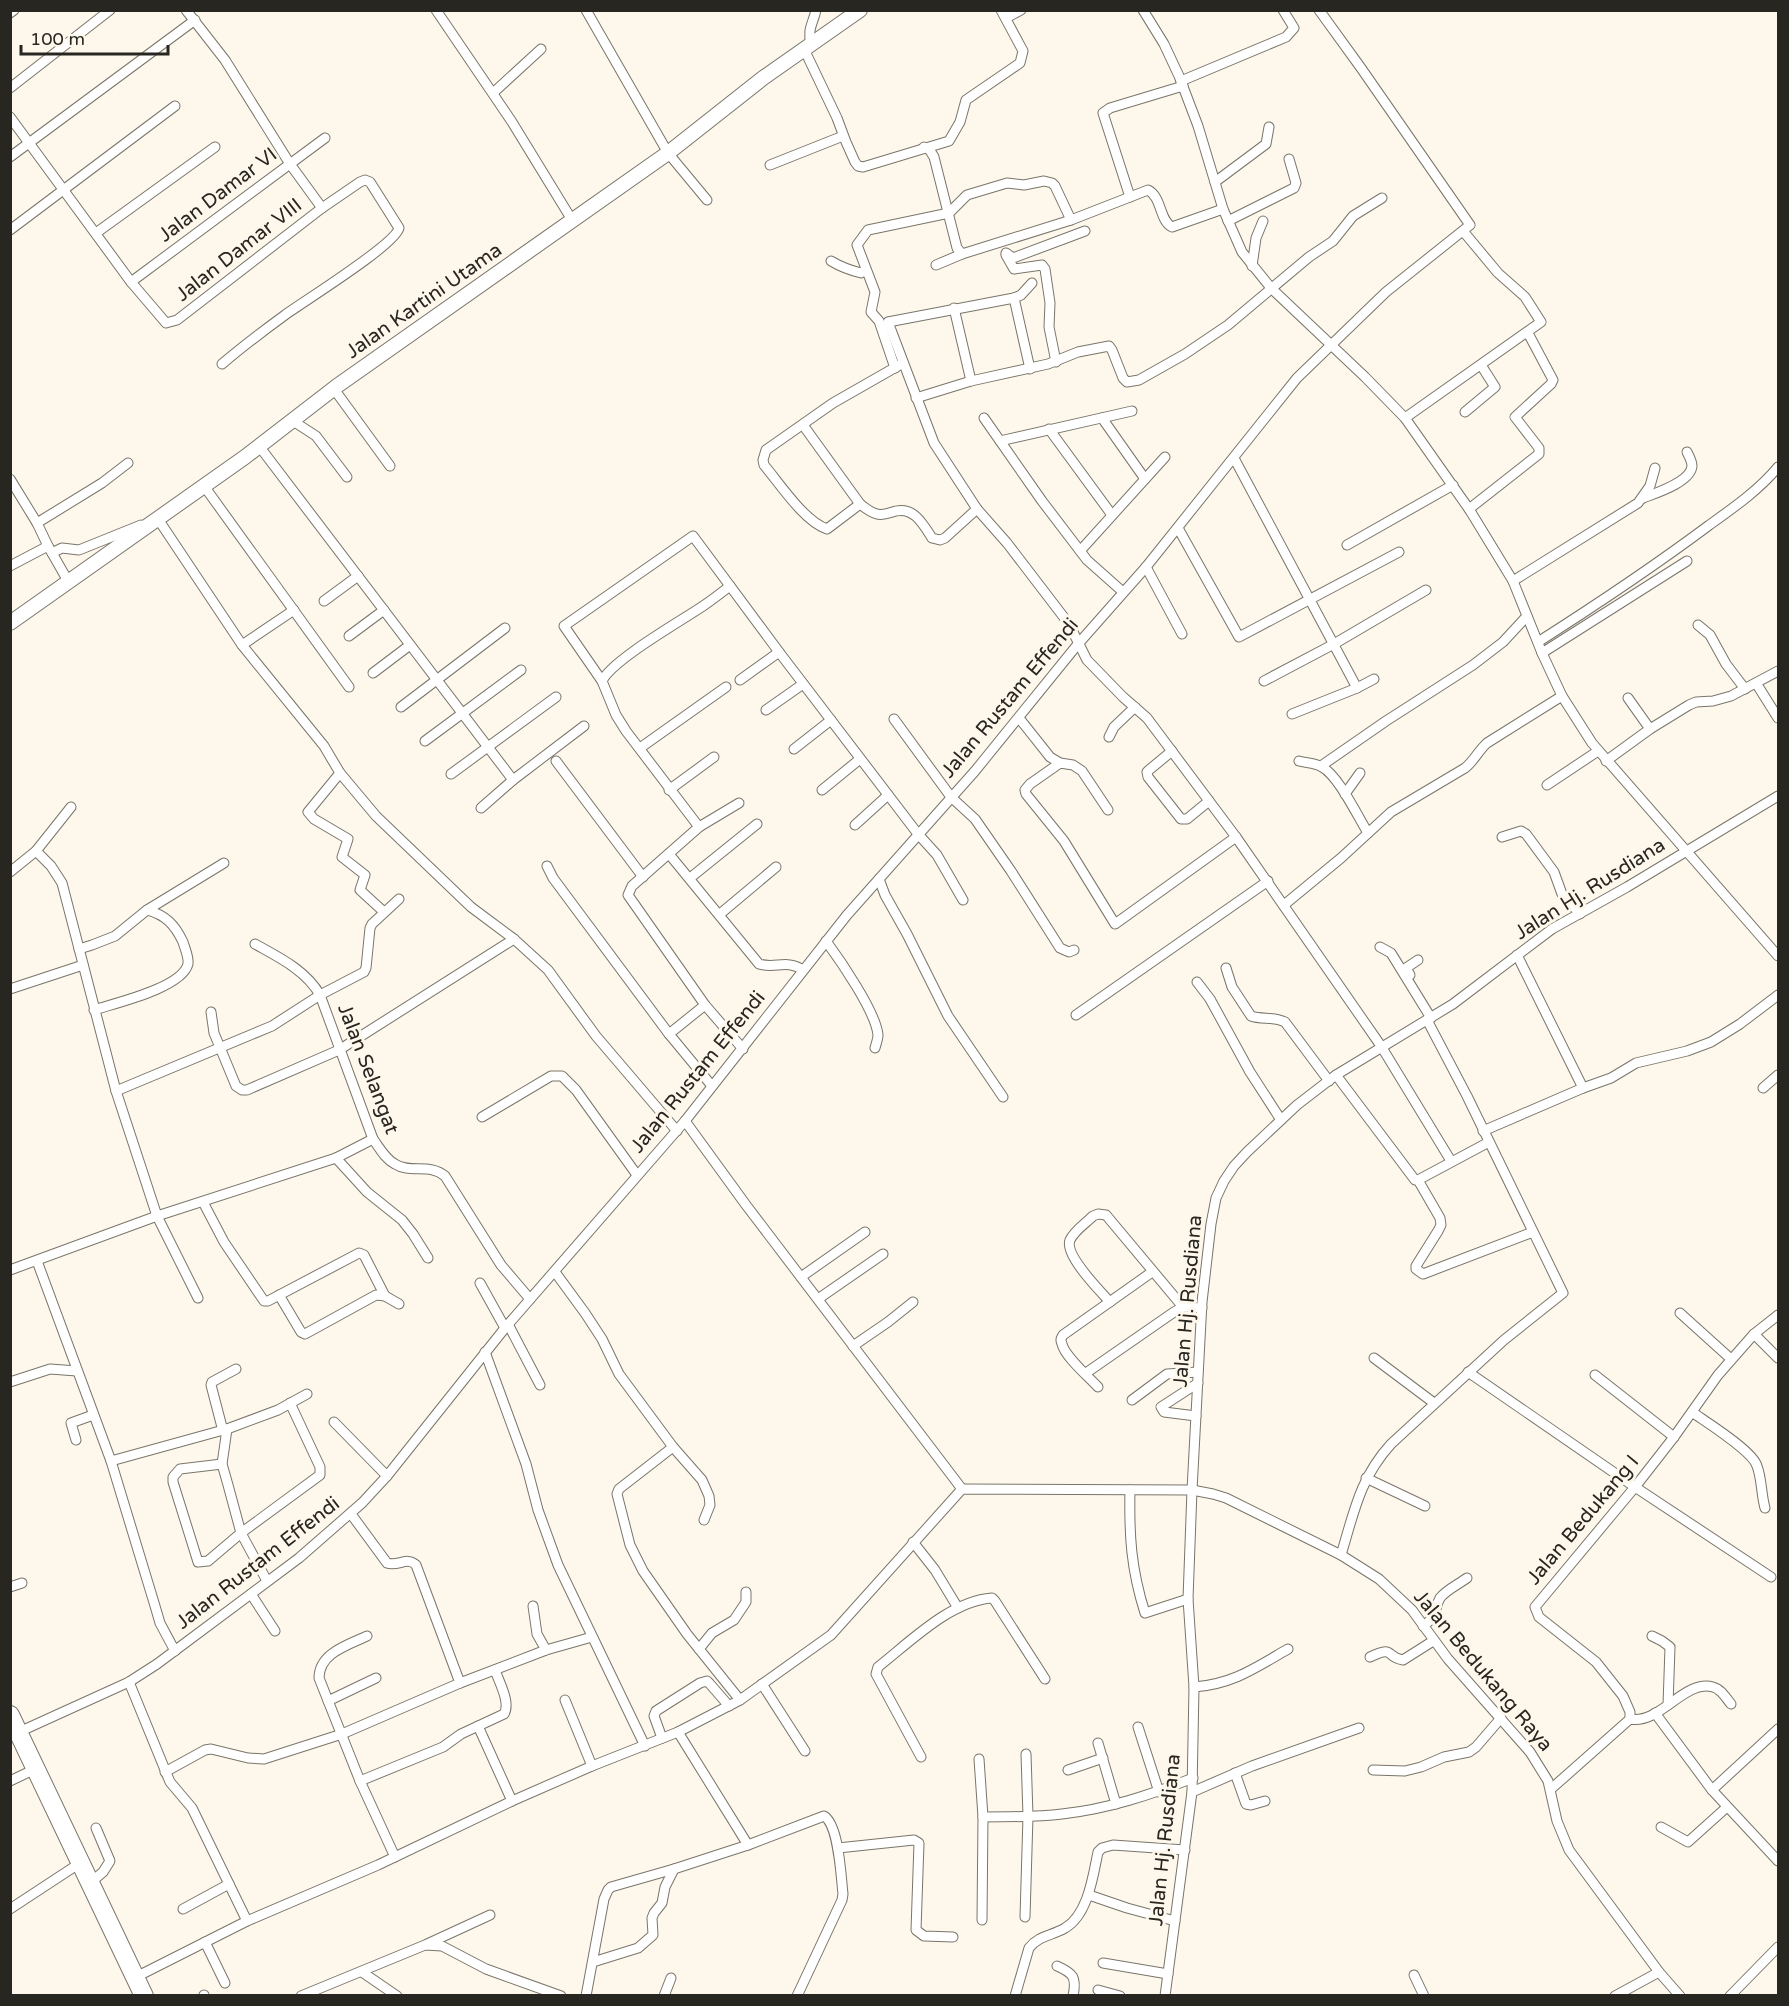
<svg xmlns="http://www.w3.org/2000/svg" width="1789" height="2006" font-family="'Varela Round',sans-serif">
  <style>
    .lines { fill: none; stroke-linecap: round; stroke-linejoin: round }
    .street-casing { stroke: #7a756a; stroke-width: 11 }
    .secondary-casing { stroke: #7a756a; stroke-width: 16 }
    .highway-casing { stroke: #7a756a; stroke-width: 20 }
    .street { stroke: #fff; stroke-width: 9 }
    .secondary { stroke: #fff; stroke-width: 14 }
    .highway { stroke: #fff; stroke-width: 18 }
    .labels { text-anchor: middle; dominant-baseline: central; stroke-width: 6; stroke-linejoin: round; paint-order: stroke }
    .street-label { font-size: 20px; fill: #282621; stroke: #fef8ec }
  </style>
  <rect width="100%" height="100%" fill="#fef8ec"/>
  <g class="lines">
    <defs>
      <g id="street">
        <path d="M186 10 225 60 290 164 322 208"/>
        <path d="M436 10 512 122 572 220"/>
        <path d="M586 10 668 153 707 200"/>
        <path d="M1143 10 1164 44 1179 76 1198 126 1223 209 1242 252 1271 288 1365 377 1405 418 1469 509 1513 581 1542 653 1562 696 1592 743 1778 956"/>
        <path d="M10 13 14 10"/>
        <path d="M1006 18 1021 10"/>
        <path d="M811 44C807 29 813 24 816 10"/>
        <path d="M804 49 837 118 846 142 855 162 858 166 863 167 949 141 960 122 966 100 1020 63 1023 51 1001 10"/>
        <path d="M1181 81 1286 37 1294 28 1283 10"/>
        <path d="M10 88 110 10"/>
        <path d="M493 93 541 49"/>
        <path d="M10 117 131 282 166 323 177 320 322 208 360 182 365 180 370 182 399 228C395 245 304 301 285 315 263 331 242 347 222 364"/>
        <path d="M924 147 929 149 934 157 957 248 962 254"/>
        <path d="M10 157 195 20"/>
        <path d="M770 165 843 136"/>
        <path d="M1215 182 1266 144 1269 127"/>
        <path d="M1130 197 1103 113 1110 108 1183 86"/>
        <path d="M1228 221 1294 188 1296 183 1289 159"/>
        <path d="M10 230 175 106"/>
        <path d="M96 233 215 147"/>
        <path d="M1006 253 1013 258 1085 231"/>
        <path d="M1006 255 1014 269 1042 265 1045 269 1050 303 1049 327 1056 362"/>
        <path d="M831 261C841 267 849 270 861 273L865 270"/>
        <path d="M936 265 962 254 1071 220 1148 190C1162 197 1159 220 1172 227L1223 209"/>
        <path d="M1252 266 1256 238 1263 221"/>
        <path d="M131 282 325 138"/>
        <path d="M1014 298 1021 295 1032 283"/>
        <path d="M954 308 971 381"/>
        <path d="M903 363 833 403 766 450 763 460 764 465C780 484 804 521 827 529L860 504C865 508 871 513 877 514 883 516 889 513 896 511 914 507 923 524 932 538L940 540 945 538 977 509"/>
        <path d="M895 368 879 321 871 312 875 292 857 245 868 230 949 213 967 195 1007 183 1024 185 1044 181 1052 183 1055 186 1071 220"/>
        <path d="M1030 369 1014 298 888 322 934 443 977 509 1007 543 1069 624 1087 660 1123 697 1147 718 1236 837 1381 1046 1451 1161"/>
        <path d="M334 389 390 466"/>
        <path d="M916 398 971 381 1048 364 1078 352 1109 346 1112 350 1123 378 1127 382 1139 380 1185 354 1228 325 1309 257 1333 241 1353 216 1382 198"/>
        <path d="M1465 412 1495 387 1481 365"/>
        <path d="M984 418 1042 501 1087 560 1123 592"/>
        <path d="M1102 418 1145 479"/>
        <path d="M1405 418 1541 322 1525 297 1498 273 1463 231"/>
        <path d="M293 421 316 436 347 477"/>
        <path d="M803 425 860 504"/>
        <path d="M1049 429 1112 515"/>
        <path d="M1000 441 1132 411"/>
        <path d="M259 446 513 780 481 808"/>
        <path d="M1234 458 1357 688"/>
        <path d="M10 479 37 523 48 546"/>
        <path d="M204 486 349 687"/>
        <path d="M1643 498C1656 493 1691 482 1692 466 1692 461 1689 456 1687 452"/>
        <path d="M1469 509 1539 454V448L1515 417 1551 384 1553 380 1528 333"/>
        <path d="M154 520 158 519 242 645 324 746 340 773 376 816 471 907 514 939 548 970 596 1036 677 1131"/>
        <path d="M37 523 102 483 128 463"/>
        <path d="M1178 528 1239 637 1399 552"/>
        <path d="M1347 545 1453 485"/>
        <path d="M1080 551 1165 457"/>
        <path d="M52 553 62 548 79 550 141 525"/>
        <path d="M10 566 48 546 68 581"/>
        <path d="M1146 567 1182 634"/>
        <path d="M1513 581 1638 503 1650 486 1655 468"/>
        <path d="M730 586C721 593 712 600 703 606 681 621 612 660 602 681L616 715 626 731 699 827 632 886 628 895 705 1005 743 1049"/>
        <path d="M324 601 358 576"/>
        <path d="M1698 625 1710 635 1726 664 1745 689"/>
        <path d="M349 636 384 610"/>
        <path d="M1538 642C1596 605 1653 567 1708 526 1733 508 1759 490 1778 467"/>
        <path d="M242 645 294 610"/>
        <path d="M1542 653 1687 561"/>
        <path d="M373 673 410 645"/>
        <path d="M740 680 779 652 918 834 937 855 963 900"/>
        <path d="M602 681 564 626 693 536 779 652"/>
        <path d="M1264 681 1334 644 1426 590"/>
        <path d="M1756 683 1778 718"/>
        <path d="M401 707 505 628"/>
        <path d="M766 710 803 684"/>
        <path d="M1292 714 1357 688 1374 679"/>
        <path d="M1019 718 1050 757 1060 763 1073 765 1082 771 1108 810"/>
        <path d="M894 719 951 797 975 819 1011 871 1060 948 1069 952 1074 950"/>
        <path d="M1650 729 1689 705 1696 702 1713 701 1731 696 1778 671"/>
        <path d="M1109 737 1114 727 1135 707"/>
        <path d="M425 741 521 670"/>
        <path d="M640 748 726 687"/>
        <path d="M794 749 831 720"/>
        <path d="M1172 751 1149 770 1147 772 1148 777 1181 819H1187L1209 801"/>
        <path d="M556 761 643 877"/>
        <path d="M1299 761C1306 763 1316 763 1322 767 1338 775 1358 817 1368 833"/>
        <path d="M1606 761 1650 729 1628 698"/>
        <path d="M1060 763 1030 784 1025 790 1026 794 1064 841 1115 924 1236 837"/>
        <path d="M1321 766 1386 721 1473 665 1503 642 1527 616"/>
        <path d="M340 773 308 812 314 819 348 839 342 857 365 875 360 890 384 912"/>
        <path d="M451 774 556 697"/>
        <path d="M513 780 584 726"/>
        <path d="M1547 785 1598 751"/>
        <path d="M669 790 714 757"/>
        <path d="M822 790 860 759"/>
        <path d="M1345 794 1360 773"/>
        <path d="M855 825 888 795"/>
        <path d="M699 827 739 803"/>
        <path d="M1502 837 1521 831 1526 834 1554 872 1562 894 1580 914"/>
        <path d="M36 851 51 866 62 883 116 1091 157 1216 198 1298"/>
        <path d="M669 854 759 964C775 969 787 959 803 970"/>
        <path d="M547 866 553 878 669 1034 712 1086"/>
        <path d="M10 872 36 851 71 807"/>
        <path d="M690 878 757 824"/>
        <path d="M879 879 885 895 907 934 948 1016 1003 1097"/>
        <path d="M1284 905 1341 858 1391 812 1465 768C1474 761 1478 751 1487 743L1562 696"/>
        <path d="M720 914 776 867"/>
        <path d="M826 941C840 960 876 1012 878 1035 878 1039 876 1044 875 1048"/>
        <path d="M255 944C278 957 306 970 320 995L373 1139C379 1147 385 1159 395 1164 410 1174 430 1163 445 1176L501 1265 530 1299"/>
        <path d="M1380 947 1391 953 1431 1018"/>
        <path d="M79 949 92 945 115 936 147 910 224 863"/>
        <path d="M1517 955 1583 1088"/>
        <path d="M1226 968 1232 987 1251 1016C1262 1020 1274 1016 1285 1022L1329 1081"/>
        <path d="M1410 975 1406 968 1418 960"/>
        <path d="M1197 982 1210 999 1250 1072 1281 1120"/>
        <path d="M10 989 83 965"/>
        <path d="M94 1010C115 1003 182 988 188 964 189 957 185 949 183 942 175 925 166 915 147 910"/>
        <path d="M211 1012 214 1033 236 1086 242 1090H247L339 1050 514 939"/>
        <path d="M1076 1015 1268 881"/>
        <path d="M669 1034 705 1005"/>
        <path d="M1336 1075 1415 1180H1418L1489 1142"/>
        <path d="M1763 1088 1778 1075"/>
        <path d="M116 1091 272 1026 320 995 364 972 366 968 370 928 372 924 399 899"/>
        <path d="M482 1117 551 1076H562L576 1090 637 1175"/>
        <path d="M685 1121 746 1205 962 1489"/>
        <path d="M1483 1131 1583 1088 1611 1078 1636 1063 1687 1051 1711 1042 1740 1024 1778 995"/>
        <path d="M336 1158 367 1192 402 1220 413 1234 428 1258"/>
        <path d="M1418 1180 1440 1218 1441 1225 1438 1231 1416 1266V1269L1423 1274 1533 1232"/>
        <path d="M203 1202 224 1242 264 1301H268L359 1253 364 1255 385 1296"/>
        <path d="M37 1261 111 1461 155 1606 160 1623 175 1651"/>
        <path d="M10 1270 157 1216 336 1158 373 1139"/>
        <path d="M555 1272 585 1313 602 1339 619 1374 673 1447 702 1480 709 1496 710 1505 704 1520"/>
        <path d="M801 1277 865 1232"/>
        <path d="M480 1283 505 1328"/>
        <path d="M279 1295 301 1332 305 1334 376 1295 385 1296 399 1304"/>
        <path d="M818 1299 883 1254"/>
        <path d="M1110 1302C1100 1291 1064 1255 1070 1240 1074 1231 1086 1223 1093 1216L1098 1214 1106 1215 1183 1307"/>
        <path d="M1680 1313 1731 1359"/>
        <path d="M508 1324 540 1385"/>
        <path d="M1754 1334 1778 1358"/>
        <path d="M853 1346 888 1322 913 1302"/>
        <path d="M485 1352 526 1464 538 1510 558 1565 645 1746"/>
        <path d="M1374 1358 1434 1403"/>
        <path d="M1468 1372 1635 1487 1771 1577"/>
        <path d="M1086 1373 1174 1312 1183 1307 1202 1308"/>
        <path d="M1595 1375 1674 1437"/>
        <path d="M10 1382 50 1369 77 1371"/>
        <path d="M1098 1387C1089 1377 1065 1357 1062 1344 1060 1339 1061 1339 1063 1335L1152 1272"/>
        <path d="M1132 1400 1167 1374 1198 1372"/>
        <path d="M1692 1412C1706 1422 1753 1451 1757 1466 1762 1479 1761 1494 1765 1508"/>
        <path d="M1196 1416 1164 1412 1161 1407 1198 1383"/>
        <path d="M334 1422 387 1476"/>
        <path d="M227 1429 222 1464 228 1485 241 1533 267 1581"/>
        <path d="M223 1431 211 1385 212 1382 236 1369"/>
        <path d="M76 1440 71 1423 93 1415"/>
        <path d="M673 1447 619 1489 617 1494 630 1545 643 1571 687 1634 740 1700"/>
        <path d="M111 1461 227 1429 278 1410 307 1394"/>
        <path d="M222 1464 180 1469 173 1477V1482L198 1562 208 1561 241 1533 320 1475V1467L290 1403"/>
        <path d="M1366 1478 1425 1506"/>
        <path d="M1130 1490C1129 1535 1131 1569 1145 1613L1188 1599"/>
        <path d="M351 1514 387 1563C398 1567 407 1556 416 1565L460 1683"/>
        <path d="M913 1542 935 1570 958 1608"/>
        <path d="M1341 1555C1354 1512 1360 1478 1391 1444L1504 1340 1563 1293 1467 1096 1427 1020"/>
        <path d="M10 1587 22 1583"/>
        <path d="M251 1594 275 1631"/>
        <path d="M533 1606 537 1634 546 1650"/>
        <path d="M1423 1626C1441 1613 1432 1612 1440 1598 1446 1590 1459 1584 1467 1578"/>
        <path d="M367 1636C348 1645 319 1653 319 1678L360 1781 395 1857"/>
        <path d="M1652 1636 1662 1641 1670 1647 1668 1705"/>
        <path d="M699 1649 712 1633 734 1620 746 1602V1592"/>
        <path d="M1370 1657C1396 1645 1384 1657 1403 1660L1433 1641"/>
        <path d="M129 1682 170 1782 192 1808 247 1921"/>
        <path d="M762 1684 805 1751"/>
        <path d="M1194 1687C1233 1684 1255 1668 1288 1649"/>
        <path d="M565 1700 592 1766"/>
        <path d="M328 1701 376 1678"/>
        <path d="M1655 1713 1712 1790 1778 1861"/>
        <path d="M1630 1719V1712L1623 1696 1596 1662 1539 1617 1535 1607 1635 1487 1674 1437 1718 1375 1754 1334 1778 1315"/>
        <path d="M1630 1719C1660 1725 1684 1679 1713 1687 1721 1689 1726 1698 1731 1704"/>
        <path d="M478 1726 512 1801"/>
        <path d="M1138 1727 1159 1792"/>
        <path d="M19 1732 129 1682 157 1664 299 1558 362 1503 387 1476 505 1328 685 1121 847 915 975 771 1078 644 1146 567 1297 378 1386 292 1470 225 1361 68 1319 10"/>
        <path d="M678 1732 748 1845"/>
        <path d="M662 1738 654 1716 656 1711 700 1683 707 1681 710 1684 729 1706"/>
        <path d="M1098 1743 1116 1804"/>
        <path d="M921 1757 876 1674 878 1667C910 1642 950 1601 992 1598L995 1601 1045 1679"/>
        <path d="M979 1759 983 1817C1009 1817 1036 1817 1062 1814 1108 1809 1150 1795 1193 1778"/>
        <path d="M1068 1770 1103 1758"/>
        <path d="M1373 1770 1405 1771 1421 1767 1444 1757 1469 1752 1476 1747 1501 1718"/>
        <path d="M165 1772 205 1750 211 1749 248 1758 264 1759 342 1734 460 1683 546 1650 592 1637"/>
        <path d="M1235 1773 1246 1804 1251 1805 1265 1801"/>
        <path d="M10 1781 35 1769"/>
        <path d="M360 1781 443 1747 461 1734 504 1714C511 1703 499 1682 495 1670"/>
        <path d="M1551 1789 1630 1719"/>
        <path d="M1712 1790 1778 1729"/>
        <path d="M1192 1792 1252 1766 1359 1728"/>
        <path d="M1661 1827 1688 1842 1727 1807"/>
        <path d="M838 1848 914 1840 919 1843 916 1930 924 1936 953 1937"/>
        <path d="M90 1883 103 1872 110 1861 96 1828"/>
        <path d="M1089 1895 1127 1908 1175 1921"/>
        <path d="M10 1909 80 1863"/>
        <path d="M183 1909 229 1884"/>
        <path d="M1025 1917 1028 1816 1026 1754"/>
        <path d="M982 1920 983 1817"/>
        <path d="M205 1942 225 1983"/>
        <path d="M427 1944 490 1915"/>
        <path d="M593 1962 638 1948 653 1935 652 1918 654 1913 662 1903 665 1887 674 1869"/>
        <path d="M1103 1963 1168 1974"/>
        <path d="M1057 1966C1073 1973 1077 1977 1073 1996"/>
        <path d="M362 1972 397 1996"/>
        <path d="M1414 1975 1424 1996"/>
        <path d="M136 1977 247 1921 378 1865 512 1801 592 1766 678 1732 740 1700 831 1635 962 1489 1192 1490 1213 1494 1226 1498 1341 1555 1379 1579 1412 1610 1448 1659 1530 1752 1548 1781 1557 1821 1569 1850 1659 1972 1680 1996"/>
        <path d="M1098 1990 1120 1996"/>
        <path d="M204 1996V1995"/>
        <path d="M301 1996 425 1945 442 1946 486 1969 561 1996"/>
        <path d="M586 1996 604 1899 608 1890 611 1887 674 1869 748 1845 824 1816C839 1825 841 1877 843 1894L842 1900 797 1996"/>
        <path d="M664 1996 671 1978"/>
        <path d="M1015 1996 1029 1948C1039 1935 1052 1936 1065 1928 1088 1915 1093 1876 1098 1852L1102 1848 1113 1845 1185 1850"/>
        <path d="M1165 1996 1192 1792 1194 1687 1188 1599 1192 1490 1202 1302 1211 1224 1216 1198 1224 1181 1234 1166 1247 1152 1297 1105 1336 1075 1453 1004 1552 929 1627 887 1778 796"/>
        <path d="M1615 1996 1659 1972"/>
        <path d="M1730 1996 1778 1947"/>
      </g>
      <path id="secondary" d="M10 623 245 457 337 386 668 153 763 78 860 10"/>
      <path id="highway" d="M10 1715 144 1996"/>
    </defs>
    <use href="#street" class="street-casing"/>
    <use href="#secondary" class="secondary-casing"/>
    <use href="#highway" class="highway-casing"/>
    <use href="#street" class="street"/>
    <use href="#secondary" class="secondary"/>
    <use href="#highway" class="highway"/>
  </g>
  <g class="labels">
    <g class="street-label">
      <text transform="translate(218 195) rotate(-37)">Jalan Damar VI</text>
      <text transform="translate(239 250) rotate(-38)">Jalan Damar VIII</text>
      <text transform="translate(424 301) rotate(-35)">Jalan Kartini Utama</text>
      <text transform="translate(1010 698) rotate(-50)">Jalan Rustam Effendi</text>
      <text transform="translate(1590 889) rotate(-32)">Jalan Hj. Rusdiana</text>
      <text transform="translate(368 1069) rotate(69)">Jalan Selangat</text>
      <text transform="translate(698 1072) rotate(-51)">Jalan Rustam Effendi</text>
      <text transform="translate(1188 1301) rotate(-85)">Jalan Hj. Rusdiana</text>
      <text transform="translate(1583 1520) rotate(-50)">Jalan Bedukang I</text>
      <text transform="translate(258 1563) rotate(-38)">Jalan Rustam Effendi</text>
      <text transform="translate(1483 1671) rotate(50)">Jalan Bedukang Raya</text>
      <text transform="translate(1165 1840) rotate(-84)">Jalan Hj. Rusdiana</text>
    </g>
  </g>
  <rect width="1789" height="2006" fill="none" stroke="#282621" stroke-width="24"/>
  <path d="M21 45v9h147v-9" fill="none" stroke="#282621" stroke-width="3"/>
  <text x="30" y="45" font-size="18" fill="#282621" stroke="#fef8ec" stroke-width="4.5" paint-order="stroke">100 m</text>
</svg>
